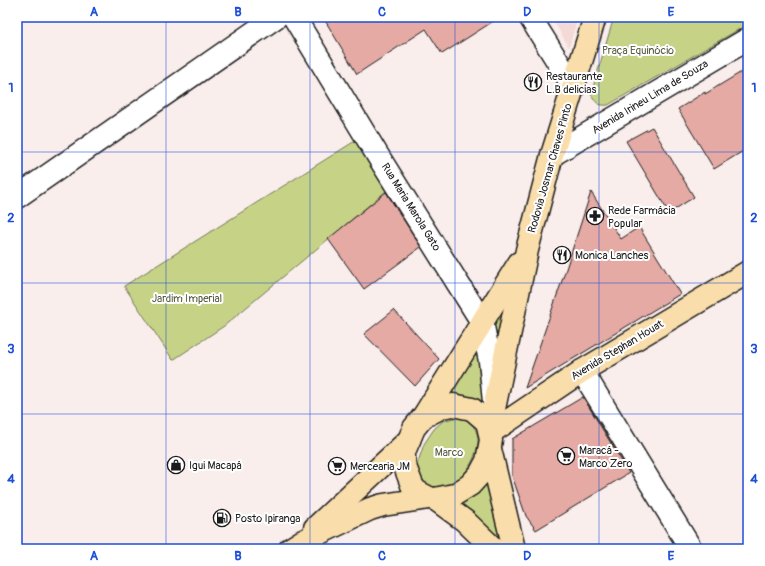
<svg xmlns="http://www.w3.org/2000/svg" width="765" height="566" font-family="Pangolin,sans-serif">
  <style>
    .built { fill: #f4dad7 }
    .green { fill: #c6d387; stroke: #717852 }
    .building { fill: #e5aaa4; stroke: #1c1c1c }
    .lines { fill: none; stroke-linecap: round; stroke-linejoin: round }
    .minor-casing { stroke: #1c1c1c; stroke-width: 25 }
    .major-casing { stroke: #1c1c1c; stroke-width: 25 }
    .minor { stroke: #fff; stroke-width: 22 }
    .major { stroke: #f9deab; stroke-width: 22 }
    .grid { fill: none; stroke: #1d4ed8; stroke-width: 1; stroke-opacity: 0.55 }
    .labels { text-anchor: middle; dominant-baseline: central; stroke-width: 4; stroke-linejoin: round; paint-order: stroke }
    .park-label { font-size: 11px; fill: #585c41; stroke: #fff }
    .poi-label { font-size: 11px; fill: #1c1c1c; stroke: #fff; text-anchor: start }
    .street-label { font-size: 11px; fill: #1c1c1c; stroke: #fff }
    .neatline { fill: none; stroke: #1d4ed8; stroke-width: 1.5 }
    .grid-label { font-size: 13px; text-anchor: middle; font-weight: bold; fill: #1d4ed8 }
  </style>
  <rect width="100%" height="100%" fill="#faeeed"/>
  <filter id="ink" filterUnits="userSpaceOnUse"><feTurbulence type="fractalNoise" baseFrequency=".025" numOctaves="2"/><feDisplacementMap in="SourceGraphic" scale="8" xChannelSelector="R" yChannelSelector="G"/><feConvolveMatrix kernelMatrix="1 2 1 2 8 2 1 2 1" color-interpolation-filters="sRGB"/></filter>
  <g filter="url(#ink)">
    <path class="built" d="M551 17H578L569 48Z"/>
    <g class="green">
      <path d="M614 17H748V24L608 105C598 106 596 103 591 94Z"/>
      <path d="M355 141 386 191 224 326 173 360 124 286Z"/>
      <path d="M512 283 497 363 490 323Z"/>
      <path d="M481 338 488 403 483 408 453 398 448 387Z"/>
      <path d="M461 416C468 420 473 424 476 431 485 449 461 488 441 488 435 488 428 486 423 483L417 465 424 444 434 429 443 421Z"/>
      <path d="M489 475 508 543 456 505Z"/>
    </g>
    <g class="building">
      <path d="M323 17H500L442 54 426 29 357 74Z"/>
      <path d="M748 68V148L714 169 678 109 705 92V94Z"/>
      <path d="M652 127 694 197 669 213 626 141Z"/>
      <path d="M386 192 421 247 364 289 328 239Z"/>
      <path d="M591 192 621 239 639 227 680 294 525 388 565 272Z"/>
      <path d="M394 310 439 359 415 386 364 334Z"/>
      <path d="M583 397 629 473 536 530 526 516 512 476V439Z"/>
    </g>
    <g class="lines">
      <defs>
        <g id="minor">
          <path d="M294 17 378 156 482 322 490 361 494 402"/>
          <path d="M530 17 573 86"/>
          <path d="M552 155 748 39"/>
          <path d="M17 197 276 17"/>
          <path d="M582 371 691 549"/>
        </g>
        <g id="major">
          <path d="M453 405 472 409 486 421 488 425 491 440 487 461 480 474 470 485 454 495 435 499 429 498 416 491 412 485 404 464V452L414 428 423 417 442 407Z"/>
          <path d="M423 417 519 263"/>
          <path d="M488 425 494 409 527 250 552 155 595 17"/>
          <path d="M490 433 582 371 748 272"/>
          <path d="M490 449 514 549"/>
          <path d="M435 499 465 521 494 549"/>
          <path d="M315 528 409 440"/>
          <path d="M290 549 301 542 370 509 383 505 429 498"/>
        </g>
      </defs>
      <use href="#minor" class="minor-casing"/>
      <use href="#major" class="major-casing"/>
      <use href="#minor" class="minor"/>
      <use href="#major" class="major"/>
    </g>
  </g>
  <path class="grid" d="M166 17V549M310 17V549M455 17V549M599 17V549M17 152H748M17 283H748M17 414H748"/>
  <defs>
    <symbol id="restaurant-ring" viewBox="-11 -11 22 22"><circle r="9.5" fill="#fff" stroke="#1c1c1c" stroke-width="1.5"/><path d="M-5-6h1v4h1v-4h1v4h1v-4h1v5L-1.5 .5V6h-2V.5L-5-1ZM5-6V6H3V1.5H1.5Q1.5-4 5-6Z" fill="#1c1c1c"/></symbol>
    <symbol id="pharmacy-ring" viewBox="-11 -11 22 22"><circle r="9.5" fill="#fff" stroke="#1c1c1c" stroke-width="1.5"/><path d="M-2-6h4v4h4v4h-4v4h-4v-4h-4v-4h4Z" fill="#1c1c1c"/></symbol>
    <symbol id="supermarket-ring" viewBox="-11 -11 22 22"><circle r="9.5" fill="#fff" stroke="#1c1c1c" stroke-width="1.5"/><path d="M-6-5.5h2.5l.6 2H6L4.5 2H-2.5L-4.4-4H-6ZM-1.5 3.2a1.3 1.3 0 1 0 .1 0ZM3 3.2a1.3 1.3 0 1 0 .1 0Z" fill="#1c1c1c"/></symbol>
    <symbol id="shop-ring" viewBox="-11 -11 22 22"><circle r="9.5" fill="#fff" stroke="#1c1c1c" stroke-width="1.5"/><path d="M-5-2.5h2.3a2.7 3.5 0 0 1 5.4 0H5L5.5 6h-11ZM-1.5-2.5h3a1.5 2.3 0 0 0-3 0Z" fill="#1c1c1c"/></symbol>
    <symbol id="fuel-ring" viewBox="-11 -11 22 22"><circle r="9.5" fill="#fff" stroke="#1c1c1c" stroke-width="1.5"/><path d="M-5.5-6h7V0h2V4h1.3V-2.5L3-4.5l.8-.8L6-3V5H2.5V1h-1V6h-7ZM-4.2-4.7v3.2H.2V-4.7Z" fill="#1c1c1c"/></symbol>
  </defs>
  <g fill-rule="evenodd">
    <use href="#restaurant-ring" x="523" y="72" width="20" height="20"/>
    <use href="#pharmacy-ring" x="585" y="206" width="20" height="20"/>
    <use href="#restaurant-ring" x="552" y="245" width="20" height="20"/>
    <use href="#supermarket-ring" x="556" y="446" width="20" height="20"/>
    <use href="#shop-ring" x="166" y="455" width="20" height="20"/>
    <use href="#supermarket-ring" x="327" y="456" width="20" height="20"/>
    <use href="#fuel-ring" x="212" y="508" width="20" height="20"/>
  </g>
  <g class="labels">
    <g class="park-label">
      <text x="638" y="50">Praça Equinócio</text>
      <text x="187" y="298">Jardim Imperial</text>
      <text x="449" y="452">Marco</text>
    </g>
    <g class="poi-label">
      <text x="546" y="76">Restaurante<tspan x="546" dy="13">L.B delicias</tspan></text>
      <text x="608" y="210">Rede Farmácia<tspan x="608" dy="13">Popular</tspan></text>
      <text x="575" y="255">Monica Lanches</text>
      <text x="579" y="450">Maracá -<tspan x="579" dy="13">Marco Zero</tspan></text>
      <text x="189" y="465">Igui Macapá</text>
      <text x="350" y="466">Mercearia JM</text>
      <text x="235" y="518">Posto Ipiranga</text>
    </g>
    <g class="street-label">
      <text transform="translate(650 97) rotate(-31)">Avenida Irineu Lima de Souza</text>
      <text transform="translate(550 168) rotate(-74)">Rodovia Josmar Chaves Pinto</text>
      <text transform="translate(411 207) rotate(58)">Rua Maria Marola Gato</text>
      <text transform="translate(617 350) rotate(-31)">Avenida Stephan Houat</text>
    </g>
  </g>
  <rect width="765" height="566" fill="none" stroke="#fff" stroke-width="44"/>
  <rect x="22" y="22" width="721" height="522" class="neatline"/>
  <g class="grid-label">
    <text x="94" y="16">A</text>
    <text x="238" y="16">B</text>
    <text x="382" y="16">C</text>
    <text x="527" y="16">D</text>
    <text x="671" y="16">E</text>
    <text x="11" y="92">1</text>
    <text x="754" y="92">1</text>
    <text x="11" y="222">2</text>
    <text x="754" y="222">2</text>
    <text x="11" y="353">3</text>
    <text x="754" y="353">3</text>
    <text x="11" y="483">4</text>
    <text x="754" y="483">4</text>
    <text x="94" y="560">A</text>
    <text x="238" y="560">B</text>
    <text x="382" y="560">C</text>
    <text x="527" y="560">D</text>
    <text x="671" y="560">E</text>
  </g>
</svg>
